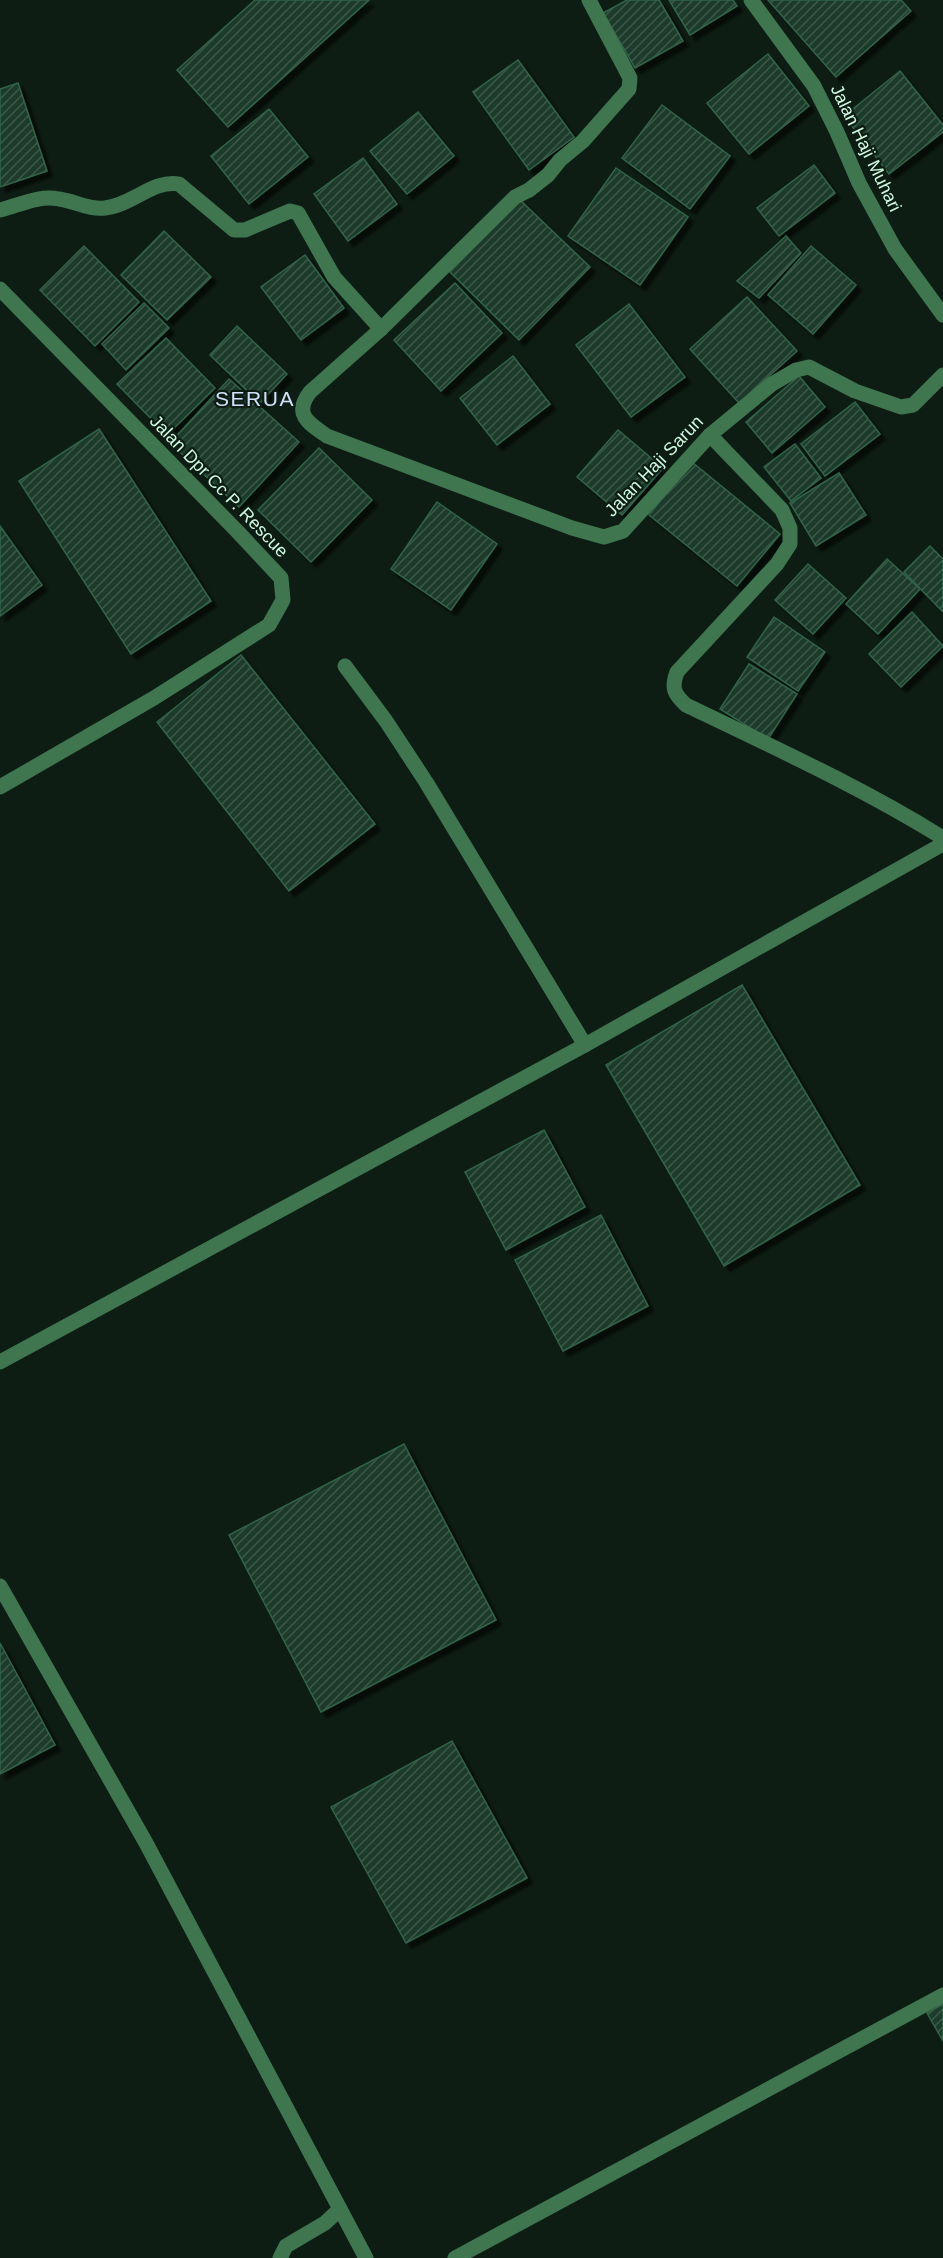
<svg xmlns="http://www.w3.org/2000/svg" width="943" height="2258" font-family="Helvetica,sans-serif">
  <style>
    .building { fill: url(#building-hatch); stroke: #316448; stroke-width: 1.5; filter: url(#shadow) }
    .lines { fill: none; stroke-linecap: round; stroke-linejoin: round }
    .minor { stroke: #3f764f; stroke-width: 15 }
    .labels { text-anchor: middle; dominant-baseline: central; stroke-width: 4.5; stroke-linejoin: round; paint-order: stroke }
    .street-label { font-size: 18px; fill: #cff9df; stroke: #0e1d14 }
    .quarter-label { font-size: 21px; letter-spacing: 1.5px; fill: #d1e1f9; stroke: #0e1d14 }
  </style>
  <defs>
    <pattern id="building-hatch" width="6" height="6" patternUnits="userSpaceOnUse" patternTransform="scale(1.5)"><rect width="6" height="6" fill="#1c3b2a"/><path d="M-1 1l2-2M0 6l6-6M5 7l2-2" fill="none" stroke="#3c5848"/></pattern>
    <filter id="shadow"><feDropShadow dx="5.5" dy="5.5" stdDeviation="1.5" flood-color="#0009"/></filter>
  </defs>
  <rect width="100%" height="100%" fill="#0e1d14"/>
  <g class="building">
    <path d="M255 0H369L228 127 177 70Z"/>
    <path d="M627 0H659L683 41 635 68 603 13Z"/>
    <path d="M669 0H733L737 6 690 35Z"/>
    <path d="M768 0H901L911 11 836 77Z"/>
    <path d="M768 54 809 106 749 154 707 103Z"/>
    <path d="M518 60 574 137 529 170 473 92Z"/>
    <path d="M900 71 943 125V132L889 174 844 116Z"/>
    <path d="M18 83 47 171 0 187V89Z"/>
    <path d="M662 105 730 156 690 209 622 158Z"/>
    <path d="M269 109 308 157 249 204 211 156Z"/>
    <path d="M418 112 454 156 407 194 370 151Z"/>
    <path d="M363 158 397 204 348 241 314 194Z"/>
    <path d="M814 165 835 193 779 236 757 208Z"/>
    <path d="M616 168 688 217 640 285 568 236Z"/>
    <path d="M520 200 590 267 519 340 450 272Z"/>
    <path d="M164 231 211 277 167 320 121 275Z"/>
    <path d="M786 236 801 253 759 298 737 281Z"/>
    <path d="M84 246 139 302 95 346 40 290Z"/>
    <path d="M811 246 856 285 813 334 768 295Z"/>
    <path d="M305 255 344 308 301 340 261 287Z"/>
    <path d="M455 283 502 333 441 391 394 340Z"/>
    <path d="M747 297 797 351 739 403 690 349Z"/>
    <path d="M144 303 169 328 126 370 102 344Z"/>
    <path d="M629 304 685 377 631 417 576 345Z"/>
    <path d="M237 326 287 374 260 403 210 355Z"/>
    <path d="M166 338 215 388 167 435 117 384Z"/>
    <path d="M513 356 550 404 497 445 460 398Z"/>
    <path d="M799 376 825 407 772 453 746 422Z"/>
    <path d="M229 379 299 442 239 507 170 443Z"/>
    <path d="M855 402 880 434 825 476 801 444Z"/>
    <path d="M99 429 211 601 131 654 19 481Z"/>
    <path d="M618 430 663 468 622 515 577 477Z"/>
    <path d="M795 444 821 478 791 501 764 467Z"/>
    <path d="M319 448 372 500 311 562 258 510Z"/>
    <path d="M692 462 780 534 737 586 649 515Z"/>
    <path d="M839 473 866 515 816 546 790 503Z"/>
    <path d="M437 502 497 544 451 610 391 569Z"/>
    <path d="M0 526 42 585 0 616Z"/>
    <path d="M930 546 943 559V612L904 572Z"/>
    <path d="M887 559 920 589 878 634 846 604Z"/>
    <path d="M808 564 846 598 813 634 775 600Z"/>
    <path d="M912 612 943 646 901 687 869 654Z"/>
    <path d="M774 617 825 652 798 691 747 657Z"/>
    <path d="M241 655 375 824 289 891 157 722Z"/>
    <path d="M749 664 797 694 768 739 720 709Z"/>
    <path d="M742 985 860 1185 724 1266 606 1065Z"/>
    <path d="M544 1130 585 1207 506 1250 465 1172Z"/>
    <path d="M601 1215 648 1306 563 1351 515 1260Z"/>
    <path d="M404 1444 496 1620 321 1712 229 1535Z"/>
    <path d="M0 1643 55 1745 0 1774Z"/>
    <path d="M452 1741 527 1878 406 1943 331 1807Z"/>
    <path d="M943 2004V2041L927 2013Z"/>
  </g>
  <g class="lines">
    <g class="minor">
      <path d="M589 0 630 78 629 89 583 141 560 160 548 175 529 190 515 197 381 329 310 392C293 414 308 423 327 436L572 528 604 537 623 531 710 435 772 384 796 370 809 367 855 391 901 407 913 405 943 375"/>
      <path d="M751 0 814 86 837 132 859 183 895 249 943 315"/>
      <path d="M0 210C20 205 38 195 59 199 75 201 89 210 105 208 132 205 154 179 179 184L234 230H245L290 211 298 213 334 277 381 329"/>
      <path d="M0 289 237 531 281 578 283 600 269 625 154 698 0 787"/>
      <path d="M710 435 782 510 790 528V544L777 564 677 672C671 688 674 694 686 705 773 747 861 787 943 838"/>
      <path d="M345 666 386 721 426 782 585 1045"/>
      <path d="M0 1362 585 1045 943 844"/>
      <path d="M0 1586 146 1843 366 2258"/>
      <path d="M280 2258 286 2246 325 2223 340 2209"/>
      <path d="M455 2258 943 1995"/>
    </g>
  </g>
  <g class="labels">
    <g class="street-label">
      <text transform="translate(866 148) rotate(64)">Jalan Haji Muhari</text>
      <text transform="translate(654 466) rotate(-46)">Jalan Haji Sarun</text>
      <text transform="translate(219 486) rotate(46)">Jalan Dpr Cc P. Rescue</text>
    </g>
    <g class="quarter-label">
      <text x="255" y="398">SERUA</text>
    </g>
  </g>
</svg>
